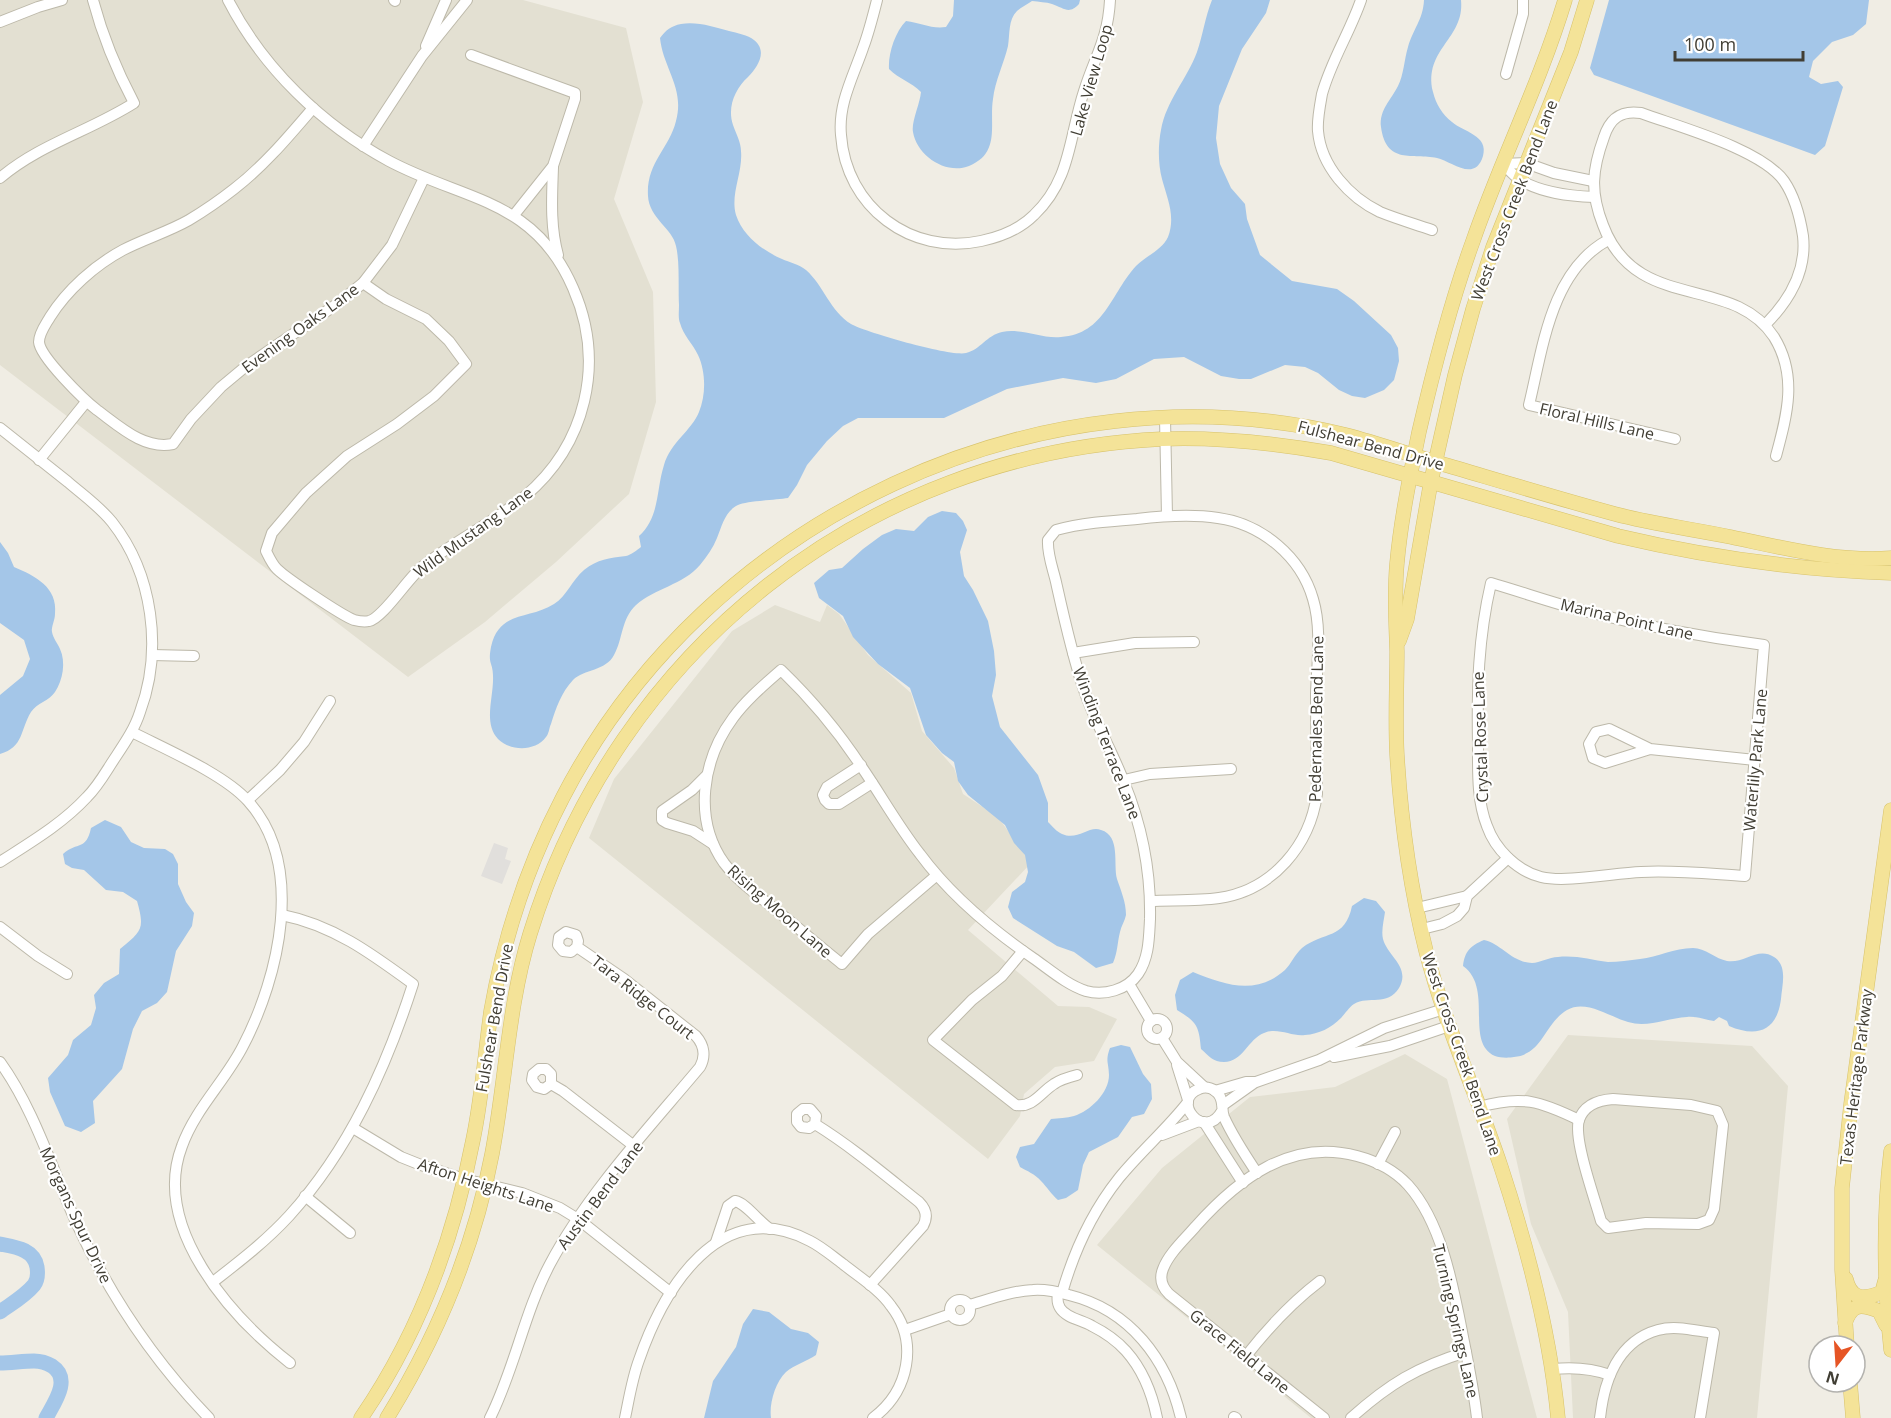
<svg xmlns="http://www.w3.org/2000/svg" width="1891" height="1418" font-family="'Open Sans',sans-serif">
  <style>
    .residential { fill: #e3e0d2 }
    .parking { fill: #e1dfdc }
    .water { fill: #a4c6e8 }
    .lines { fill: none; stroke-linecap: round; stroke-linejoin: round }
    .river { stroke: #a4c6e8; stroke-width: 15 }
    .minor-casing { stroke: #bdb9aa; stroke-width: 12 }
    .major-casing { stroke: #d7c26a; stroke-width: 15 }
    .minor { stroke: #fff; stroke-width: 10 }
    .major { stroke: #f4e398; stroke-width: 14 }
    .labels { text-anchor: middle; dominant-baseline: central; stroke-width: 4.5; stroke-linejoin: round; paint-order: stroke }
    .street-label { font-size: 16px; fill: #413e34; stroke: #fff }
  </style>
  <rect width="100%" height="100%" fill="#f0ede4"/>
  <g class="residential">
    <path d="M0 0H523L626 28 643 102 614 199 653 292 656 402 629 494 556 562 485 622 408 677 0 365Z"/>
    <path d="M775 605 820 622 827 605 839 614 868 655 911 693 922 731 954 768 963 794 998 817 1031 863 968 930 1058 1006 1089 1007 1117 1019 1094 1061 1055 1067 1024 1094 1020 1116 988 1159 589 838 614 779 732 631Z"/>
    <path d="M1568 1035 1752 1046 1788 1086 1757 1418H1573L1568 1312 1531 1224 1507 1119Z"/>
    <path d="M1405 1054 1447 1079 1537 1418H1311L1097 1245 1162 1168 1250 1097 1335 1087Z"/>
  </g>
  <path class="parking" d="M494 843 508 848 505 859 511 861 502 884 481 876Z"/>
  <g class="water">
    <path d="M954 0H1080L1079 4C1069 15 1064 8 1052 4 1046 2 1039 2 1032 1 1028 4 1021 7 1017 11 1008 20 1010 34 1008 46 1004 63 995 81 993 99 989 124 1001 153 969 166 946 175 917 156 913 132 911 122 920 104 921 92 911 82 899 79 889 69 888 54 895 32 906 21 921 23 931 29 946 27L953 16Z"/>
    <path d="M1212 0H1270L1266 13 1242 49 1219 106 1216 138 1220 164 1231 188 1245 204 1247 219 1260 255 1292 281 1337 289 1354 301 1391 335 1398 348 1399 361 1394 380 1384 390 1365 398 1352 396 1339 390 1318 373 1305 367 1285 365 1251 379H1239L1221 376 1184 357 1154 359 1116 379 1096 383 1063 378 1007 389 944 418H858L843 426 827 441 807 465 797 485 788 498C776 500 746 501 738 505 725 511 722 526 717 538 713 548 707 556 700 565 683 585 655 588 636 605 621 619 623 639 614 655 606 671 584 669 573 680 561 693 556 708 551 724 549 728 549 734 546 737 535 752 510 751 498 739 480 720 499 687 491 664 489 658 490 653 491 647 499 610 529 620 554 604 567 596 572 580 584 570 598 559 609 558 626 556 631 555 637 550 641 547L639 536C660 517 656 490 664 465 670 443 692 430 699 412 706 395 706 372 698 355 693 344 683 335 680 323 678 318 679 311 679 305 678 287 680 263 676 246 673 229 649 218 648 196 646 163 669 149 676 121 685 88 663 68 660 38 666 30 671 26 681 24 696 21 715 27 729 31 737 33 748 35 754 40 768 51 758 67 748 77 735 89 727 107 733 125 736 134 741 142 741 151 743 173 730 194 736 215 743 236 763 251 782 259 789 262 800 265 806 270 824 286 830 311 851 324 865 332 951 357 966 353 980 350 987 335 1002 332 1022 328 1041 339 1061 337 1105 334 1111 293 1136 266 1146 256 1162 250 1168 237 1176 216 1167 198 1162 179 1158 164 1158 145 1161 130 1166 101 1187 79 1197 52 1203 35 1205 17 1212 0Z"/>
    <path d="M1424 0H1461C1465 39 1423 49 1433 92 1436 104 1442 114 1452 122 1463 132 1489 135 1483 156 1475 183 1451 161 1437 158 1413 153 1386 165 1381 127 1379 110 1391 100 1398 86 1404 74 1404 60 1408 47 1413 29 1423 20 1424 0Z"/>
    <path d="M1609 0H1869L1866 24 1853 35 1832 42 1813 61 1809 77 1821 84 1838 81 1843 87 1825 146 1815 155 1594 75 1590 68Z"/>
    <path d="M942 511 956 513 963 521 967 530 960 552 964 576 973 590 988 621 994 651 996 675 992 696 1000 727 1038 775 1048 803V822C1052 826 1057 832 1062 834 1078 841 1089 825 1101 830 1121 836 1113 864 1117 879 1121 891 1126 902 1126 915 1125 921 1121 926 1120 932 1117 944 1118 951 1113 963L1096 968 1074 952 1057 946 1013 918 1008 907 1012 892 1025 882 1028 872 1025 855 1014 843 1005 825 968 795 958 781 954 762 942 753 926 735 910 688 878 664 853 637 843 616 819 598 814 583 829 570 842 568 863 549 882 535 896 529 914 531 928 517Z"/>
    <path d="M0 542 8 553 14 567C35 576 58 587 55 614 55 620 51 627 52 632 53 638 58 644 60 649 66 662 63 680 55 692 49 701 37 703 31 712 20 730 24 747 0 754V695L23 676 30 659 24 640 0 623Z"/>
    <path d="M105 820 121 827 131 842 144 848 165 849 173 854 178 864V884L186 902 194 913 192 926 176 951 167 992 157 1003 142 1011 133 1029 122 1069 93 1101 95 1123 81 1132 65 1126 50 1092 48 1078 68 1055 73 1040 91 1025 96 1008 94 995 104 983 119 974 120 949C142 931 145 929 137 901L123 892 106 890 84 870 72 868 65 864 63 854C78 841 86 851 91 828Z"/>
    <path d="M1364 898 1376 901 1385 912C1384 920 1381 931 1383 939 1388 957 1411 967 1399 988 1387 1007 1369 995 1354 1004 1349 1007 1345 1014 1341 1018 1331 1028 1319 1034 1305 1035 1292 1037 1278 1027 1264 1033 1248 1039 1243 1062 1224 1062 1213 1062 1209 1056 1201 1049 1199 1026 1197 1022 1177 1010L1175 995 1180 980 1193 972C1225 985 1256 996 1285 970 1291 964 1295 954 1302 948 1324 931 1345 940 1352 906Z"/>
    <path d="M1484 940C1502 944 1511 962 1532 963 1540 963 1549 957 1558 957 1576 955 1591 960 1608 962 1618 962 1630 960 1640 959 1658 957 1674 948 1693 948 1705 948 1716 959 1727 961 1744 964 1758 946 1774 957 1788 966 1782 985 1781 999 1777 1031 1757 1038 1729 1026L1727 1021 1719 1017 1714 1021C1706 1020 1696 1016 1687 1017 1667 1018 1648 1028 1628 1022 1610 1017 1586 999 1567 1010 1544 1024 1543 1054 1514 1057 1509 1058 1500 1058 1495 1056 1464 1042 1494 988 1463 966 1465 951 1470 946 1484 940Z"/>
    <path d="M1121 1045 1130 1047 1143 1074 1151 1084 1152 1099 1144 1114 1132 1117 1118 1137 1089 1152 1083 1165 1078 1190 1066 1198 1058 1200C1051 1194 1047 1187 1041 1181 1035 1174 1027 1171 1020 1167L1016 1157 1020 1147 1034 1144 1051 1119C1058 1118 1067 1118 1074 1116 1090 1111 1109 1093 1109 1075 1109 1063 1105 1061 1110 1048Z"/>
    <path d="M753 1309 769 1312 791 1329 808 1333 819 1342 816 1355C807 1361 794 1365 786 1372 775 1382 769 1405 771 1418H704L713 1381 736 1347 743 1324Z"/>
  </g>
  <g class="lines">
    <g class="river">
      <path d="M0 1244C15 1247 34 1249 37 1267 38 1274 38 1280 34 1285 25 1296 11 1304 0 1312"/>
      <path d="M0 1363C11 1363 23 1361 34 1361 41 1361 47 1363 52 1366 72 1379 54 1403 46 1418"/>
    </g>
    <defs>
      <g id="minor">
        <path d="M228 0C263 68 322 125 389 161 464 201 534 198 573 288 606 363 586 445 524 497 493 523 454 541 422 567 408 578 383 618 369 621 365 622 358 621 354 620 341 615 286 578 277 569 272 564 269 557 266 551L272 533 306 493 347 456 397 424 434 396 466 364 449 341 426 319 386 299 363 283"/>
        <path d="M394 0 395 1"/>
        <path d="M877 0C873 16 869 32 863 48 853 77 838 104 841 135 846 207 911 256 981 241 1000 237 1020 229 1034 215 1071 180 1069 137 1084 91 1095 56 1108 39 1110 0"/>
        <path d="M1361 0C1350 32 1331 61 1322 94 1320 105 1317 120 1318 131 1321 166 1349 197 1380 212 1397 219 1415 224 1432 230"/>
        <path d="M0 22 38 7 62 0"/>
        <path d="M426 46 446 0"/>
        <path d="M471 55 575 93V99L553 166 514 215"/>
        <path d="M1506 74 1523 14V0"/>
        <path d="M313 108C289 136 264 166 234 189 220 200 204 211 189 220 168 232 144 239 123 250 95 265 67 290 50 317 46 324 39 333 39 342 40 357 84 400 97 410 119 426 144 450 173 444L191 419 221 387 245 367 337 304 363 283 392 245 424 178"/>
        <path d="M363 146 422 56 467 0"/>
        <path d="M1503 164C1508 169 1514 176 1520 180 1542 193 1569 196 1594 197"/>
        <path d="M1503 164 1526 163 1554 173 1593 181"/>
        <path d="M553 167C552 197 550 226 558 255"/>
        <path d="M0 178C40 144 90 131 134 103 116 69 103 38 93 0"/>
        <path d="M1608 240C1551 271 1543 347 1529 405L1675 439"/>
        <path d="M1765 325C1789 301 1807 272 1803 236 1800 217 1795 197 1784 181 1761 149 1679 127 1641 113 1621 110 1610 118 1604 137 1592 170 1590 192 1603 225 1636 314 1732 273 1774 337 1798 376 1787 415 1776 456"/>
        <path d="M1165 418 1167 516"/>
        <path d="M0 428C23 446 45 464 68 482 83 495 99 506 112 522 153 574 163 650 140 712 134 731 122 747 111 764 104 775 97 787 87 797 62 824 31 842 0 862"/>
        <path d="M39 460 86 402"/>
        <path d="M1491 583C1522 592 1553 603 1584 611 1643 626 1703 637 1764 645L1745 876C1711 874 1676 870 1641 872 1614 873 1566 883 1541 877 1517 871 1495 849 1487 826 1477 801 1478 772 1478 745 1477 688 1478 639 1491 583Z"/>
        <path d="M1073 653 1135 643 1194 642"/>
        <path d="M152 655 194 656"/>
        <path d="M132 732C165 749 224 774 248 801 306 865 279 977 243 1046 226 1080 195 1109 182 1146 151 1227 230 1316 290 1363"/>
        <path d="M1650 749 1605 763 1593 758 1589 744 1596 732 1609 729 1650 749 1755 760"/>
        <path d="M861 765 827 787 823 795 825 800 829 804H839L872 783"/>
        <path d="M706 776 692 790 662 811V820L667 823 693 831 713 844"/>
        <path d="M1124 780 1150 774 1231 769"/>
        <path d="M248 800 280 770 304 742 330 701"/>
        <path d="M937 875 868 934 842 964C818 945 795 925 771 906 755 893 737 880 724 863 693 819 702 760 733 718 746 700 764 685 781 670 811 699 838 731 861 766 881 795 898 826 920 854 951 896 991 929 1033 958 1049 969 1067 985 1086 991 1104 996 1127 990 1138 974 1149 958 1149 938 1150 919 1151 872 1142 826 1124 782 1112 751 1095 722 1084 690 1072 655 1064 618 1056 582 1053 569 1047 554 1048 540L1056 530C1081 523 1110 521 1137 519 1163 516 1192 514 1218 518 1262 524 1301 557 1313 599 1322 629 1317 663 1316 694 1316 727 1317 761 1317 794 1310 845 1273 890 1219 898 1197 901 1173 900 1150 901"/>
        <path d="M1417 908 1467 896"/>
        <path d="M0 927 38 956 67 974"/>
        <path d="M1422 929 1442 924 1457 916 1464 908 1467 896 1508 858"/>
        <path d="M1023 951 1002 976 972 1000 933 1040 1016 1105C1033 1108 1041 1092 1054 1084 1061 1079 1069 1077 1077 1075"/>
        <path d="M1129 984 1151 1021"/>
        <circle cx="1157" cy="1029" r="10"/>
        <path d="M1162 1038 1177 1062 1204 1087"/>
        <path d="M1334 1057 1390 1046 1449 1026"/>
        <path d="M0 1062C34 1109 52 1169 76 1222 109 1294 154 1361 209 1418"/>
        <path d="M1177 1065 1188 1100"/>
        <path d="M551 1084V1074L546 1069H539L533 1074 532 1080 537 1087 544 1089 551 1084 563 1091 634 1146"/>
        <path d="M1215 1091 1246 1082H1256L1319 1060 1384 1028 1444 1009"/>
        <path d="M1613 1099 1691 1105 1717 1111 1723 1125 1714 1209 1709 1220 1698 1224 1646 1223 1608 1228 1601 1221C1595 1199 1573 1139 1579 1120 1584 1105 1599 1100 1613 1099Z"/>
        <path d="M1223 1105 1254 1083"/>
        <path d="M1479 1107C1522 1095 1540 1101 1579 1120"/>
        <path d="M1222 1111C1204 1143 1170 1100 1199 1089 1206 1086 1215 1088 1219 1095 1224 1102 1221 1109 1224 1117 1233 1137 1245 1155 1257 1173"/>
        <path d="M1204 1122 1243 1183"/>
        <path d="M815 1124 816 1116 810 1109H803L797 1114V1122L801 1127 809 1128 815 1124C852 1147 885 1175 919 1202 926 1209 928 1217 923 1226L870 1285"/>
        <path d="M353 1128 401 1157 421 1165 464 1179 522 1193 560 1208 578 1219 671 1293"/>
        <path d="M1162 1135 1199 1121"/>
        <path d="M1378 1164 1395 1132"/>
        <path d="M305 1196 350 1233"/>
        <path d="M716 1242 728 1206 735 1201C746 1203 759 1222 770 1229"/>
        <path d="M213 1282C240 1261 266 1241 289 1216 349 1150 386 1068 413 984 372 954 333 925 282 915"/>
        <circle cx="960" cy="1310" r="10"/>
        <path d="M970 1305C990 1299 1011 1291 1033 1290 1044 1289 1058 1292 1069 1295 1130 1310 1167 1359 1181 1418"/>
        <path d="M905 1330 951 1314"/>
        <path d="M1246 1356C1268 1328 1291 1303 1320 1281"/>
        <path d="M1553 1369C1573 1367 1591 1368 1610 1375"/>
        <path d="M1234 1417 1236 1418"/>
        <path d="M490 1418C515 1368 524 1313 550 1264 587 1194 649 1128 700 1067 706 1056 704 1045 696 1036L624 979 577 947 578 941 576 935 566 932 559 937 558 945 563 951 571 952 577 947"/>
        <path d="M625 1418C629 1399 632 1379 639 1360 664 1288 720 1194 810 1241 822 1247 832 1256 843 1264 859 1277 879 1289 891 1306 919 1342 909 1391 873 1418"/>
        <path d="M1157 1418C1152 1393 1143 1370 1126 1351 1117 1341 1104 1332 1092 1326 1082 1320 1066 1318 1060 1308 1057 1303 1057 1299 1058 1294L1062 1293C1074 1251 1092 1212 1119 1178 1141 1151 1167 1129 1188 1102"/>
        <path d="M1324 1418 1169 1294C1162 1287 1159 1279 1163 1269 1169 1253 1185 1239 1196 1226 1238 1179 1291 1138 1357 1156 1376 1161 1395 1171 1408 1185 1443 1224 1454 1291 1464 1342 1469 1367 1474 1392 1477 1418"/>
        <path d="M1351 1418C1389 1384 1417 1367 1466 1352"/>
        <path d="M1600 1418C1604 1381 1618 1341 1658 1330 1676 1325 1696 1331 1714 1333L1700 1418"/>
      </g>
      <g id="major">
        <path d="M1399 641 1407 619 1431 481 1455 375 1473 309 1493 247 1571 52 1587 0"/>
        <path d="M1891 1151C1883 1216 1884 1284 1891 1350"/>
        <path d="M1846 1279C1851 1300 1864 1300 1882 1292L1885 1281"/>
        <path d="M1845 1323C1852 1303 1861 1304 1879 1311L1886 1325"/>
        <path d="M1847 1346 1842 1270V1188L1851 1104 1891 810"/>
        <path d="M1850 1382 1853 1418"/>
        <path d="M361 1418C418 1335 454 1238 473 1140 482 1097 485 1054 491 1011 504 937 528 864 563 797 707 519 1039 361 1346 435 1377 443 1408 454 1439 463 1497 480 1556 498 1615 514 1653 524 1692 529 1731 537 1784 548 1837 562 1891 558"/>
        <path d="M387 1418C437 1337 474 1248 492 1154 506 1081 508 1005 530 934 617 651 865 453 1162 439 1218 437 1275 443 1331 453L1618 536C1707 557 1799 570 1891 573"/>
        <path d="M1558 1418C1550 1332 1528 1249 1501 1167 1477 1095 1445 1025 1426 951 1410 887 1401 821 1397 755 1395 720 1397 686 1397 651 1396 622 1394 593 1397 563 1401 519 1410 476 1419 432 1434 367 1450 304 1473 241 1501 160 1540 83 1565 0"/>
      </g>
    </defs>
    <use href="#minor" class="minor-casing"/>
    <use href="#major" class="major-casing"/>
    <use href="#minor" class="minor"/>
    <use href="#major" class="major"/>
  </g>
  <g class="labels">
    <g class="street-label">
      <text transform="translate(1091 80) rotate(-74)">Lake View Loop</text>
      <text transform="translate(1514 200) rotate(-69)">West Cross Creek Bend Lane</text>
      <text transform="translate(300 328) rotate(-36)">Evening Oaks Lane</text>
      <text transform="translate(1597 421) rotate(13)">Floral Hills Lane</text>
      <text transform="translate(1371 445) rotate(15)">Fulshear Bend Drive</text>
      <text transform="translate(473 532) rotate(-36)">Wild Mustang Lane</text>
      <text transform="translate(1627 619) rotate(13)">Marina Point Lane</text>
      <text transform="translate(1316 719) rotate(-89)">Pedernales Bend Lane</text>
      <text transform="translate(1480 737) rotate(-92)">Crystal Rose Lane</text>
      <text transform="translate(1107 743) rotate(69)">Winding Terrace Lane</text>
      <text transform="translate(1755 760) rotate(-85)">Waterlily Park Lane</text>
      <text transform="translate(780 911) rotate(41)">Rising Moon Lane</text>
      <text transform="translate(643 997) rotate(38)">Tara Ridge Court</text>
      <text transform="translate(494 1018) rotate(-80)">Fulshear Bend Drive</text>
      <text transform="translate(1462 1054) rotate(71)">West Cross Creek Bend Lane</text>
      <text transform="translate(1856 1077) rotate(-83)">Texas Heritage Parkway</text>
      <text transform="translate(486 1185) rotate(18)">Afton Heights Lane</text>
      <text transform="translate(600 1195) rotate(-53)">Austin Bend Lane</text>
      <text transform="translate(76 1215) rotate(65)">Morgans Spur Drive</text>
      <text transform="translate(1456 1321) rotate(77)">Turning Springs Lane</text>
      <text transform="translate(1240 1351) rotate(39)">Grace Field Lane</text>
    </g>
  </g>
  <g transform="translate(1837 1364) rotate(197)"><circle r="28" fill="#ffffff" stroke="#b3b2ae" stroke-width="1.5"/>
  <path d="M0-4.5L10 22L0 15L-10 22Z" fill="#e65525"/>
  <text y="-9" font-size="16" font-weight="bold" text-anchor="middle" fill="#413e34">N</text>
  </g>
  <path d="M1675 51v9h128v-9" fill="none" stroke="#413e34" stroke-width="3"/>
  <text x="1684" y="51" font-size="18" fill="#413e34" stroke="#ffffff" stroke-width="4.5" paint-order="stroke">100 m</text>
</svg>
